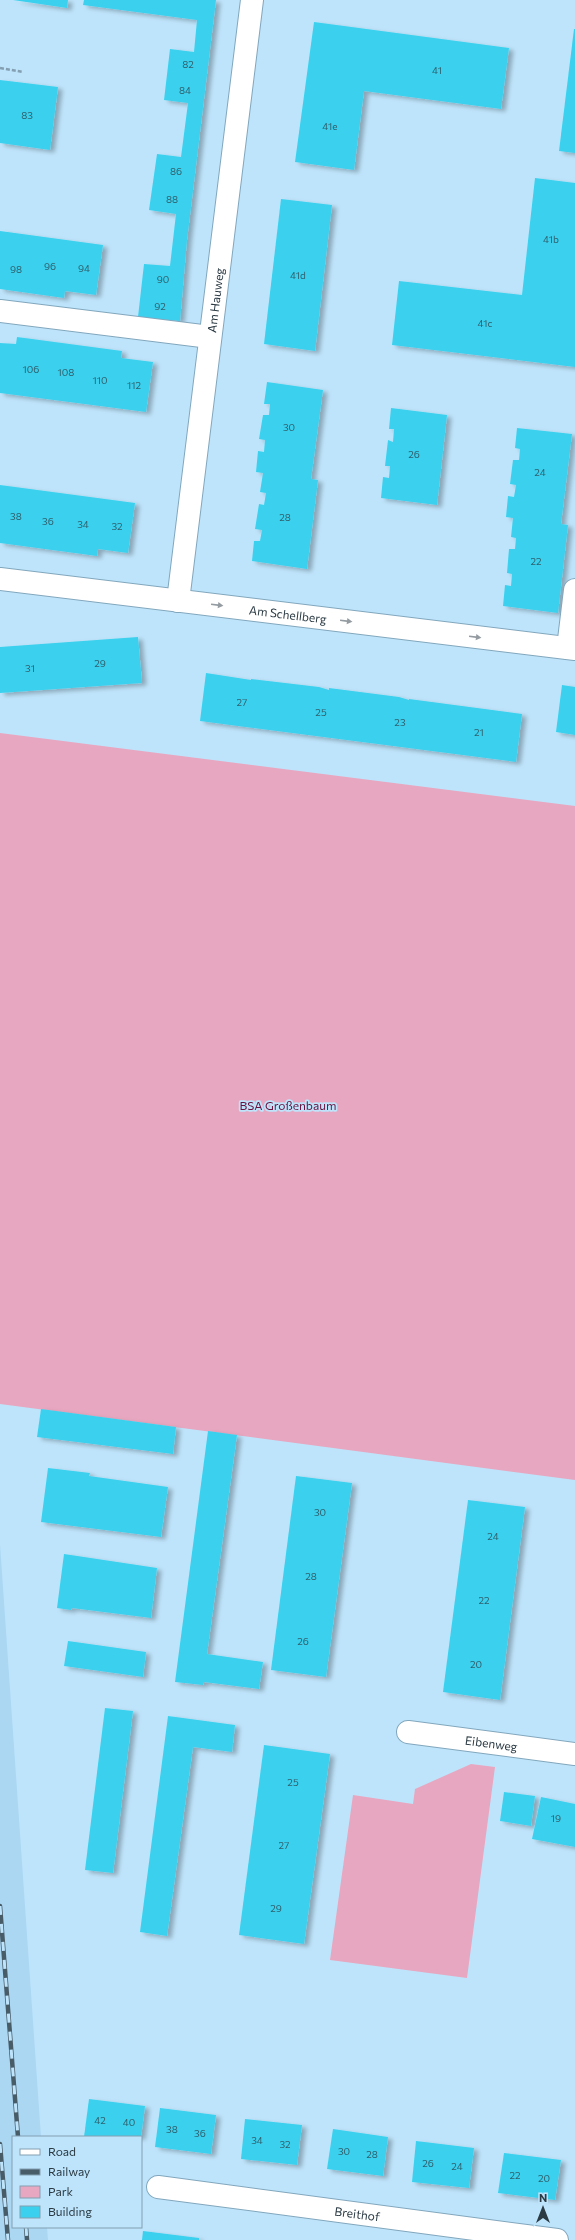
<svg xmlns="http://www.w3.org/2000/svg" width="575" height="2240" font-family="Commissioner,sans-serif">
  <style>
    .built { fill: #abd7f3 }
    .green { fill: #e8a7c0 }
    .building { fill: #3bd1ee; filter: url(#shadow) }
    .lines { fill: none; stroke-linecap: round; stroke-linejoin: round }
    .minor-casing { stroke: #82a7bd; stroke-width: 24 }
    .path { stroke: #839fb1; stroke-width: 2.5; stroke-dasharray: 4 2; stroke-linecap: butt }
    .minor { stroke: #fff; stroke-width: 22 }
    .rail-casing { stroke: #485c68; stroke-width: 4.5 }
    .rail { stroke: #bee4fb; stroke-width: 3; stroke-dasharray: 9; stroke-linecap: butt }
    .oneway { fill: #959ca1 }
    .labels { text-anchor: middle; dominant-baseline: central; stroke-width: 3.5; stroke-linejoin: round; paint-order: stroke }
    .number-label { font-size: 10px; fill: #2f606e }
    .street-label { font-size: 12px; fill: #2b3a43; stroke: #bee4fb }
    .park-label { font-size: 12px; fill: #68123f; stroke: #bee4fb }
  </style>
  <defs>
    <filter id="shadow"><feDropShadow dx="4.5" dy="2.5" stdDeviation="2" flood-color="#0004"/></filter>
  </defs>
  <rect width="100%" height="100%" fill="#bee4fb"/>
  <path class="built" d="M0 1544 41 2137H13V2227H47L48 2240H0Z"/>
  <g class="green">
    <path d="M0 733 575 806V1480L0 1404Z"/>
    <path d="M471 1764 495 1767 467 1978 330 1960 353 1795 413 1804 415 1789Z"/>
  </g>
  <g class="building">
    <path d="M13 0H68L67 8Z"/>
    <path d="M84 0H216L187 240 180 321 138 317 144 264 170 266 176 214 149 210 157 154 181 157 188 103 164 100 170 49 194 52 197 20 83 5Z"/>
    <path d="M314 22 509 48 501 109 364 91 354 170 295 162Z"/>
    <path d="M574 29H575V153L559 151Z"/>
    <path d="M0 80 58 87 50 150 0 143Z"/>
    <path d="M535 178 575 183V367L392 345 399 281 522 295Z"/>
    <path d="M281 199 332 205 315 351 264 344Z"/>
    <path d="M0 231 103 245 96 295 65 291 64 298 0 289Z"/>
    <path d="M17 337 122 351 121 358 153 362 146 412 0 393V343L16 344Z"/>
    <path d="M267 382 323 390 311 479 318 480 307 569 252 561 254 541H260L262 530 255 529 259 504 264 505 266 493 260 492 263 473 256 472 258 451 264 452 265 440 259 439 263 415H269L270 404H264Z"/>
    <path d="M391 408 447 415 437 505 381 498 383 477 389 478 390 466H385L388 440 393 442 394 429H389Z"/>
    <path d="M517 428 572 434 561 524 568 525 558 613 503 606 505 585 511 586 512 574 507 573 509 549H515L516 538 511 537 513 518 506 517 508 496 514 497 516 485 510 484 513 460H519L520 449 515 448Z"/>
    <path d="M0 485 135 503 128 553 98 549 97 556 0 543Z"/>
    <path d="M138 637 142 683 0 693V647Z"/>
    <path d="M206 673 251 680V679L319 687 329 690V688L399 697 409 700V699L522 714 516 762 200 721Z"/>
    <path d="M562 685 575 687V735L556 732Z"/>
    <path d="M41 1409 176 1427 173 1454 37 1437Z"/>
    <path d="M208 1431 237 1435 207 1654 263 1662 259 1689 204 1682 203 1685 175 1682Z"/>
    <path d="M48 1468 90 1473 89 1476 168 1487 161 1537 41 1522Z"/>
    <path d="M296 1476 352 1483 326 1677 271 1670Z"/>
    <path d="M468 1500 525 1507 500 1700 443 1692Z"/>
    <path d="M64 1554 157 1568 151 1618 72 1608 71 1610 57 1608Z"/>
    <path d="M68 1641 146 1652 143 1677 64 1666Z"/>
    <path d="M105 1708 133 1711 113 1873 85 1870Z"/>
    <path d="M168 1716 235 1725 232 1752 193 1747 167 1936 140 1932Z"/>
    <path d="M264 1745 330 1754 304 1944 239 1935Z"/>
    <path d="M504 1792 535 1796 531 1826 500 1821Z"/>
    <path d="M541 1797 575 1804V1847L532 1839Z"/>
    <path d="M89 2099 145 2106 141 2137H84Z"/>
    <path d="M160 2108 216 2115 211 2154 155 2147Z"/>
    <path d="M245 2119 302 2125 297 2165 241 2159Z"/>
    <path d="M333 2129 388 2137 383 2176 327 2169Z"/>
    <path d="M416 2141 474 2148 469 2188 412 2182Z"/>
    <path d="M504 2153 561 2160 555 2200 498 2193Z"/>
    <path d="M143 2231 199 2238V2240H142Z"/>
  </g>
  <g class="lines">
    <defs>
      <g id="minor">
        <path d="M0 311 210 337"/>
        <path id="s1" d="M0 579 575 649"/>
        <path id="s2" d="M178 601 252 0"/>
        <path d="M568 648 575 590"/>
        <path id="s3" d="M408 1732 575 1754"/>
        <path id="s4" d="M158 2187 557 2240"/>
      </g>
    </defs>
    <use href="#minor" class="minor-casing"/>
    <path class="path" d="M0 68 23 72"/>
    <use href="#minor" class="minor"/>
    <defs>
      <g id="rail">
        <path d="M0 1906 18 2137"/>
        <path d="M0 2144 8 2240"/>
        <path d="M26 2227 27 2240"/>
      </g>
    </defs>
    <use href="#rail" class="rail-casing"/>
    <use href="#rail" class="rail"/>
  </g>
  <defs><path id="oneway-solid" d="M-6-.8H1V-3.2L6.5 0L1 3.2V.8H-6Z"/></defs>
  <g class="oneway">
    <use href="#oneway-solid" transform="translate(217 605) rotate(7)"/>
    <use href="#oneway-solid" transform="translate(346 621) rotate(7)"/>
    <use href="#oneway-solid" transform="translate(475 637) rotate(7)"/>
  </g>
  <g class="labels">
    <g class="number-label">
      <text x="188" y="64">82</text>
      <text x="437" y="70">41</text>
      <text x="185" y="90">84</text>
      <text x="27" y="115">83</text>
      <text x="330" y="126">41e</text>
      <text x="176" y="171">86</text>
      <text x="172" y="199">88</text>
      <text x="551" y="239">41b</text>
      <text x="50" y="266">96</text>
      <text x="84" y="268">94</text>
      <text x="16" y="269">98</text>
      <text x="298" y="275">41d</text>
      <text x="163" y="279">90</text>
      <text x="160" y="306">92</text>
      <text x="485" y="323">41c</text>
      <text x="31" y="369">106</text>
      <text x="66" y="372">108</text>
      <text x="100" y="380">110</text>
      <text x="134" y="385">112</text>
      <text x="289" y="427">30</text>
      <text x="414" y="454">26</text>
      <text x="540" y="472">24</text>
      <text x="16" y="516">38</text>
      <text x="285" y="517">28</text>
      <text x="48" y="521">36</text>
      <text x="83" y="524">34</text>
      <text x="117" y="526">32</text>
      <text x="536" y="561">22</text>
      <text x="100" y="663">29</text>
      <text x="30" y="668">31</text>
      <text x="242" y="702">27</text>
      <text x="321" y="712">25</text>
      <text x="400" y="722">23</text>
      <text x="479" y="732">21</text>
      <text x="320" y="1512">30</text>
      <text x="493" y="1536">24</text>
      <text x="311" y="1576">28</text>
      <text x="484" y="1600">22</text>
      <text x="303" y="1641">26</text>
      <text x="476" y="1664">20</text>
      <text x="293" y="1782">25</text>
      <text x="556" y="1818">19</text>
      <text x="284" y="1845">27</text>
      <text x="276" y="1908">29</text>
      <text x="100" y="2120">42</text>
      <text x="129" y="2122">40</text>
      <text x="172" y="2129">38</text>
      <text x="200" y="2133">36</text>
      <text x="257" y="2140">34</text>
      <text x="285" y="2144">32</text>
      <text x="344" y="2151">30</text>
      <text x="372" y="2154">28</text>
      <text x="428" y="2163">26</text>
      <text x="457" y="2166">24</text>
      <text x="515" y="2175">22</text>
      <text x="544" y="2178">20</text>
    </g>
    <g class="street-label">
      <text stroke="none"><textPath href="#s2" startOffset="303">Am Hauweg</textPath></text>
      <text stroke="none"><textPath href="#s1" startOffset="290">Am Schellberg</textPath></text>
      <text stroke="none"><textPath href="#s3" startOffset="84">Eibenweg</textPath></text>
      <text stroke="none"><textPath href="#s4" startOffset="201">Breithof</textPath></text>
    </g>
    <g class="park-label">
      <text x="288" y="1105">BSA Großenbaum</text>
    </g>
  </g>
  <rect x="12" y="2136" width="130" height="92" fill="#bee4fb" stroke="#83a0b1"/>
  <rect x="20" y="2149" width="20" height="6" fill="#ffffff" stroke="#83a0b1"/>
  <text x="48" y="2156" font-size="12" fill="#2b3a43">Road</text>
  <rect x="20" y="2169" width="20" height="6" fill="#485c68" stroke="#83a0b1"/>
  <text x="48" y="2176" font-size="12" fill="#2b3a43">Railway</text>
  <rect x="20" y="2186" width="20" height="12" fill="#e8a7c0" stroke="#83a0b1"/>
  <text x="48" y="2196" font-size="12" fill="#2b3a43">Park</text>
  <rect x="20" y="2206" width="20" height="12" fill="#3bd1ee" stroke="#83a0b1"/>
  <text x="48" y="2216" font-size="12" fill="#2b3a43">Building</text>
  <g transform="translate(543 2208)" stroke="#bee4fb" stroke-width="3" paint-order="stroke">
  <path d="M0-3L7 15L0 10L-7 15Z" fill="#2b3a43"/>
  <text y="-6" font-size="11" font-weight="bold" text-anchor="middle" fill="#2b3a43">N</text>
  </g>
</svg>
